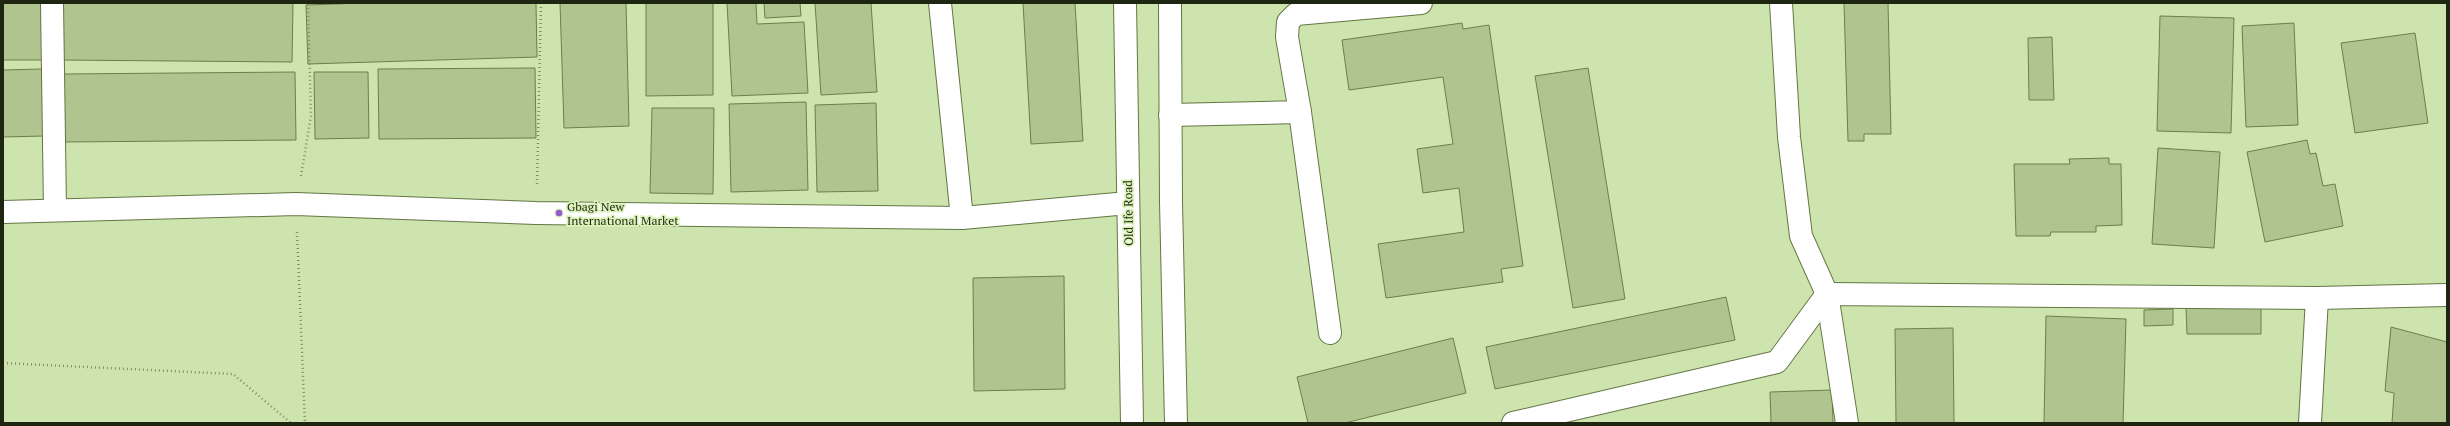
<svg xmlns="http://www.w3.org/2000/svg" width="2450" height="426" font-family="'PT Serif',serif">
  <style>
    .building { fill: #afc48e; stroke: #6b7f4c }
    .lines { fill: none; stroke-linecap: round; stroke-linejoin: round }
    .minor-casing { stroke: #637644; stroke-width: 24 }
    .major-casing { stroke: #637644; stroke-width: 24 }
    .path { stroke: #7f8e67; stroke-width: 2.5; stroke-dasharray: 1 3; stroke-linecap: butt }
    .minor { stroke: #fff; stroke-width: 22 }
    .major { stroke: #fff; stroke-width: 22 }
    .poi-dot { fill: #9759d0; stroke: #dbf2ba; stroke-width: 1.5 }
    .labels { text-anchor: middle; dominant-baseline: central; stroke-width: 3.5; stroke-linejoin: round; paint-order: stroke }
    .poi-label { font-size: 12px; fill: #1e2611; stroke: #dbf2ba; text-anchor: start }
    .street-label { font-size: 12px; fill: #1e2611; stroke: #dbf2ba }
  </style>
  <rect width="100%" height="100%" fill="#cee4ae"/>
  <g class="building">
    <rect x="3" y="3" width="45" height="57"/>
    <path d="M59 3H293L292 62 59 60Z"/>
    <path d="M363 3H536L537 57 308 64 306 5Z"/>
    <path d="M560 3H626L629 126 564 128Z"/>
    <path d="M646 3H713V95L646 96Z"/>
    <path d="M727 3H756L757 24 804 22 808 93 732 96Z"/>
    <path d="M764 3H800L801 16 765 18Z"/>
    <path d="M815 3H871L877 92 821 95Z"/>
    <path d="M1023 3H1075L1083 141 1031 144Z"/>
    <path d="M1844 3H1888L1891 134H1864V141H1848Z"/>
    <path d="M2160 16 2234 18 2231 133 2157 131Z"/>
    <path d="M1462 23 1463 29 1489 25 1523 266 1501 269 1503 282 1386 298 1378 244 1464 232 1459 188 1423 193 1417 149 1453 144 1443 77 1349 90 1342 40Z"/>
    <path d="M2294 23 2298 125 2246 127 2242 26Z"/>
    <path d="M2415 33 2428 123 2355 133 2341 43Z"/>
    <path d="M2052 37 2054 100H2029L2028 38Z"/>
    <path d="M535 68 536 138 379 139 378 69Z"/>
    <path d="M1588 68 1625 299 1573 308 1535 76Z"/>
    <path d="M42 69 44 136 3 137V70Z"/>
    <path d="M295 72 296 140 63 142V74Z"/>
    <path d="M314 72H368L369 138 315 139Z"/>
    <path d="M806 102 808 190 731 192 729 104Z"/>
    <path d="M876 103 878 191 817 192 815 105Z"/>
    <path d="M652 108H714L713 194 650 193Z"/>
    <path d="M2307 140 2310 154 2316 153 2323 186 2335 184 2343 226 2265 242 2247 152Z"/>
    <path d="M2158 148 2220 152 2214 248 2152 244Z"/>
    <path d="M2109 158V164H2121L2122 225 2096 226V232H2051L2050 236H2016L2014 164H2070L2069 159Z"/>
    <path d="M1064 276 1065 389 974 391 973 278Z"/>
    <path d="M1726 297 1735 340 1495 389 1486 347Z"/>
    <path d="M2186 307H2261V334H2187Z"/>
    <path d="M2173 309V325L2144 326V310Z"/>
    <path d="M2046 316 2126 319 2123 423H2044Z"/>
    <path d="M2391 327 2447 342V423H2392L2394 393 2385 391Z"/>
    <path d="M1953 328 1954 423H1896L1895 329Z"/>
    <path d="M1453 338 1466 393 1345 423H1308L1297 377Z"/>
    <path d="M1832 390 1833 423H1771L1770 392Z"/>
  </g>
  <g class="lines">
    <defs>
      <g id="minor">
        <path d="M52 3 55 210"/>
        <path d="M940 3 962 218"/>
        <path d="M1781 3 1789 137 1801 236 1827 294 1847 423"/>
        <path d="M1300 112 1330 333"/>
        <path d="M1170 115 1300 112 1287 37 1288 22 1296 14 1421 3"/>
        <path d="M3 212 296 204 536 213 962 218 1128 203"/>
        <path d="M1513 423 1777 362 1827 294 2317 298 2447 295"/>
        <path d="M2310 423 2317 298"/>
      </g>
      <g id="major">
        <path d="M1125 3 1132 423"/>
        <path d="M1170 3 1171 202 1176 423"/>
      </g>
    </defs>
    <use href="#minor" class="minor-casing"/>
    <use href="#major" class="major-casing"/>
    <g class="path">
      <path d="M301 176 311 116 308 3"/>
      <path d="M537 184 541 3"/>
      <path d="M297 232 305 423"/>
      <path d="M3 363 233 374 291 423"/>
    </g>
    <use href="#minor" class="minor"/>
    <use href="#major" class="major"/>
  </g>
  <circle class="poi-dot" cx="559" cy="213" r="4"/>
  <g class="labels">
    <g class="poi-label">
      <text x="567" y="206">Gbagi New<tspan x="567" dy="14">International Market</tspan></text>
    </g>
    <g class="street-label">
      <text transform="translate(1128 213) rotate(-91)">Old Ife Road</text>
    </g>
  </g>
  <rect width="2450" height="426" fill="none" stroke="#1e2611" stroke-width="8"/>
</svg>
